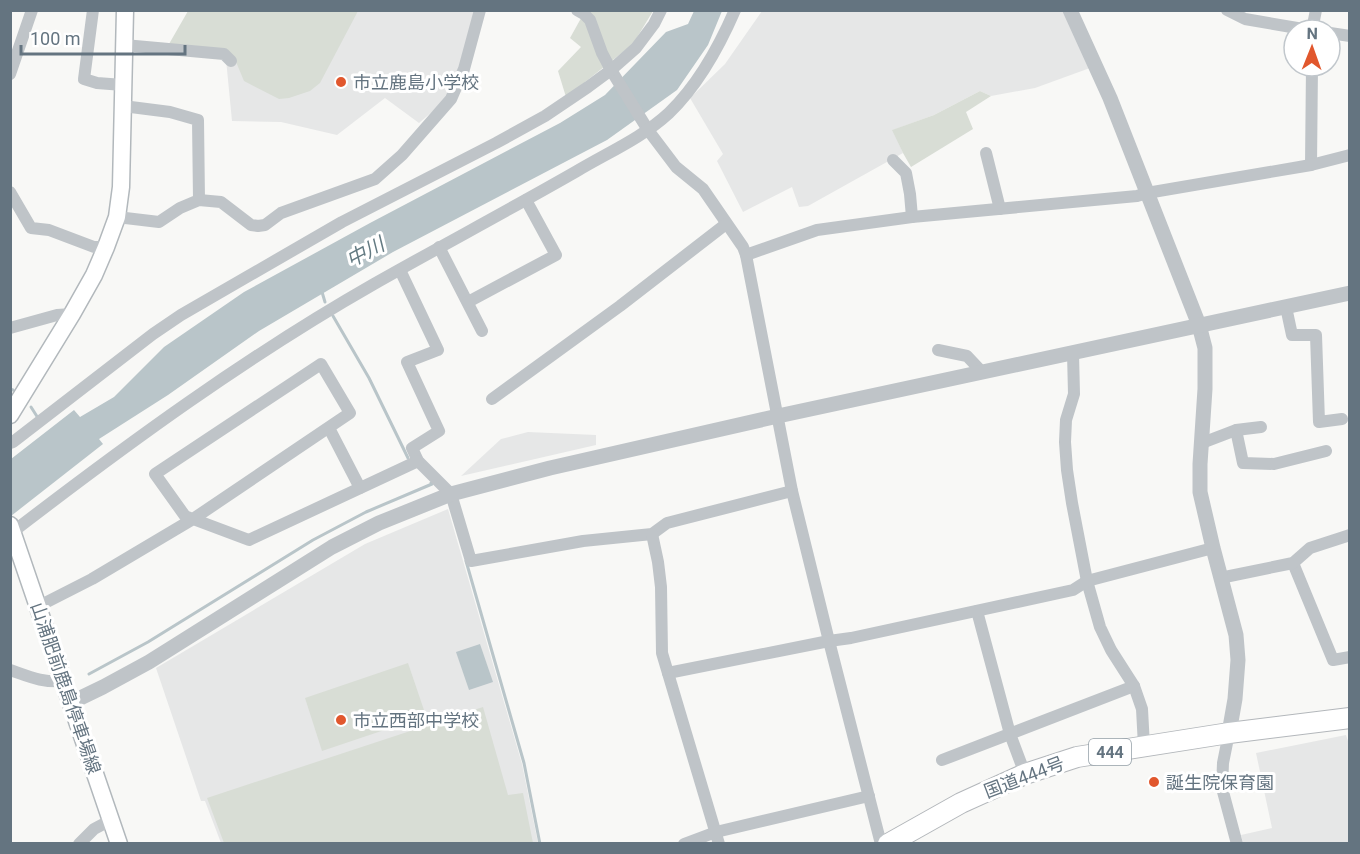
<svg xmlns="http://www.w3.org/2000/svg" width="1360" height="854" font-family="Roboto,'Noto Sans JP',sans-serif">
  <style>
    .built { fill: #e6e7e7 }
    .green { fill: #d8ddd5 }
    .water { fill: #b9c5c9 }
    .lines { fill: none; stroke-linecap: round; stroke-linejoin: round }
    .stream { stroke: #b9c5c9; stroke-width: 3 }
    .secondary-casing { stroke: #b2b8bc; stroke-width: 19 }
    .trunk-casing { stroke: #b3b7bb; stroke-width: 22 }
    .minor { stroke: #bfc4c8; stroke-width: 12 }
    .tertiary { stroke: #bfc4c8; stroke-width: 15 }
    .secondary { stroke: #fff; stroke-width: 16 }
    .trunk { stroke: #fff; stroke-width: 20 }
    .poi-dot { fill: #e1572d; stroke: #fff; stroke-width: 2 }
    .labels { text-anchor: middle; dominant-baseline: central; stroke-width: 6; stroke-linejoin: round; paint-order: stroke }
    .shield { fill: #fff; stroke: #929ea6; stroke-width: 1.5 }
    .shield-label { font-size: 16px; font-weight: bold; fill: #647480 }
    .poi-label { font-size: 18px; fill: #647480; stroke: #fff; text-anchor: start }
    .street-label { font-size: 18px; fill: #647480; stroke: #fff }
    .water-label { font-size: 20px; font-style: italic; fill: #637a82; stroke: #fff }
  </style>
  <rect width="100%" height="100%" fill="#f8f8f6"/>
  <g class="built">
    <path d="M188 11H476L459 68 447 99 419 123 385 98 337 135 281 122 232 121 225 49Z"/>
    <path d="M762 11H1063L1090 68 1035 88 991 96 980 91 934 115 893 130 903 153 808 206 799 207 792 187 743 212 717 161 723 154 690 98 725 64Z"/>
    <path d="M528 432 596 435V445L461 476 501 439Z"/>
    <path d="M448 509 522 764 538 843H221L205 801H201L156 668 365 544Z"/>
    <path d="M1346 735 1350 747 1349 843H1243L1241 835 1272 828 1256 753Z"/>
  </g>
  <g class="green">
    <path d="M188 11H358L320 83 310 91 289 98 279 99 244 81 234 57 169 44Z"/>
    <path d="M585 11H653L633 44 566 97 558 71 581 47 570 38Z"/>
    <path d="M980 91 991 96 966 112 973 129 911 167 903 153 892 130 934 115Z"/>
    <path d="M408 663 426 716 322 751 305 698Z"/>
    <path d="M483 707 508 795 523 793 533 843H224L207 798Z"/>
  </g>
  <g class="water">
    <path d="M694 11H722L708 45 677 90 607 140 393 252 259 331 168 395 99 439 103 444 11 516V459L74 410 80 417 114 397 164 347 244 292 370 223 560 123 605 95 666 32 688 24Z"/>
    <path d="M480 644 493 682 469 690 456 652Z"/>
  </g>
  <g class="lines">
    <g class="stream">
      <path d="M322 292 325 302"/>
      <path d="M333 316 369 378 408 458"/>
      <path d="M10 389 13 390"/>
      <path d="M31 407 38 418"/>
      <path d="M466 561 524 763 540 844"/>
      <path d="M89 674 148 642 313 540 366 512 432 484 431 483"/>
    </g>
    <defs>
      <g id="secondary">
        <path d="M10 415 72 314 94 275 106 247 117 217 121 187 125 10"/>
        <path d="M10 525 119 844"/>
      </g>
      <path id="trunk" d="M888 844 961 803 1025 774 1077 757 1229 733 1350 718"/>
    </defs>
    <use href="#secondary" class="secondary-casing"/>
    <use href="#trunk" class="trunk-casing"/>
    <g class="minor">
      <path d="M93 10 84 79 97 83 123 85"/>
      <path d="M577 10 584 14 590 20 602 53 611 70 648 130 676 167 703 189 743 247 746 255 792 491 829 641 881 844"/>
      <path d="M1227 10 1245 19 1309 30"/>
      <path d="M1312 30 1316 10"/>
      <path d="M1330 33 1350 36"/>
      <path d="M124 45 224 54 231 61"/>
      <path d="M10 74 32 10"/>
      <path d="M123 106 170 112 198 120 199 200"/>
      <path d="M986 153 1000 209"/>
      <path d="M893 160 906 173 910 194 912 217"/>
      <path d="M1311 165 1312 66"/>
      <path d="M10 192 31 228 49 230 94 247H106"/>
      <path d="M117 217 159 222 180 208 199 200 221 202 251 225 258 226 265 225 281 213 375 179 402 155 451 99 464 69 480 10"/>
      <path d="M439 247 482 331"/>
      <path d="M746 255 817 230 912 217 1137 196 1147 193 1311 165 1350 155"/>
      <path d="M400 270 438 350 407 362 439 431 412 448 418 461 451 494 471 561 583 541 652 534 667 523 792 491"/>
      <path d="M468 302 556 255 526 200"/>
      <path d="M1286 307 1292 335H1316L1319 422 1342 419"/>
      <path d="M10 328 57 315 72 314"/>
      <path d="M938 350 967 356 982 372"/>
      <path d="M1073 353 1074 394 1066 420 1065 442 1067 470 1072 503 1087 581 1100 627 1111 650 1134 686 1142 709 1144 746"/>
      <path d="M492 399 620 306 726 224"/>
      <path d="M329 428 360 488"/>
      <path d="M1236 430 1243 463 1274 464 1326 451"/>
      <path d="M10 443 13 442 153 334 181 315 342 222 496 143 545 116 588 87 611 70 636 48 654 24 661 10"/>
      <path d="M1202 443 1236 430 1261 427"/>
      <path d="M10 534C127 444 246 357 374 284 441 246 509 210 577 171 607 153 642 138 669 113 698 85 719 47 735 10"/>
      <path d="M652 534 658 562 661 587 662 653 719 844"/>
      <path d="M1293 563 1333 660 1350 657"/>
      <path d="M1220 578 1293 563 1310 548 1350 535"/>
      <path d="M39 606 92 579 193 519 350 413 321 364 155 474 185 516 249 540 418 461"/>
      <path d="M977 611 1010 734 1025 774"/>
      <path d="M10 670C30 677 43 683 65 681"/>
      <path d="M668 673 829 641 851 638 1073 590 1087 581 1213 548"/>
      <path d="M1229 733 1223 763 1222 788 1237 844"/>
      <path d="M942 760 1134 686"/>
      <path d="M79 844 94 829 111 820"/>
      <path d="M684 844 716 832 869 796"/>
    </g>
    <g class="tertiary">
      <path d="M1070 10 1110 98 1199 325 1205 348V389L1200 464V492L1213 548 1236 635 1238 660 1235 699 1229 733"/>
      <path d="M72 702 103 687 149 662 332 547 379 523 451 494 550 468 778 416 1350 293"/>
    </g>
    <use href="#secondary" class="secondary"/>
    <use href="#trunk" class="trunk"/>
  </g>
  <g class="poi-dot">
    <circle cx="341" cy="82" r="6"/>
    <circle cx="341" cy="720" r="6"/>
    <circle cx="1154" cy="782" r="6"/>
  </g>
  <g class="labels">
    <rect class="shield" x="1089" y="739" width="42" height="26" rx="4.5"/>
    <g class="shield-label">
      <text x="1110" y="752">444</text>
    </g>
    <g class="poi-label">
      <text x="353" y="82">市立鹿島小学校</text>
      <text x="353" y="720">市立西部中学校</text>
      <text x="1166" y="782">誕生院保育園</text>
    </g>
    <g class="street-label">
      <text transform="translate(66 688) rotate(71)">山浦肥前鹿島停車場線</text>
      <text transform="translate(1024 777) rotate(-21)">国道444号</text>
    </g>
    <g class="water-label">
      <text transform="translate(365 252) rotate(-28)">中川</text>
    </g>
  </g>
  <rect width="1360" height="854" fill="none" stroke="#647480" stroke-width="24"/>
  <g transform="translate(1312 48) rotate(1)"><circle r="28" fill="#ffffff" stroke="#c1c7cc" stroke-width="1.5"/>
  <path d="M0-4.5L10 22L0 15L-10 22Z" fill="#e1572d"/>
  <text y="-9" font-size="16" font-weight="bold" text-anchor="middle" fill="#647480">N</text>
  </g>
  <path d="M21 45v9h164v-9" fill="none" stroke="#647480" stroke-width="3"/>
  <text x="30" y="45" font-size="18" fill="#647480" stroke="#ffffff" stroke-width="4.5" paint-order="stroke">100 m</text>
</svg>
